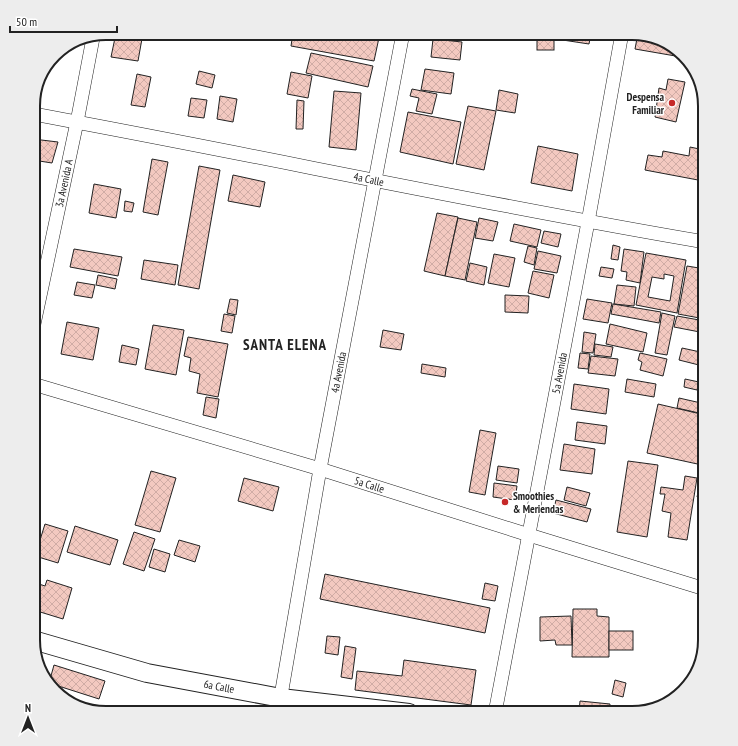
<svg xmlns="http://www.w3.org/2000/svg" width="738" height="746" font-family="'PT Sans Narrow',sans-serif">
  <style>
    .building { fill: url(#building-cross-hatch); stroke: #222; fill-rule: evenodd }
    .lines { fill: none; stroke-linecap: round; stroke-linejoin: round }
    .minor-casing { stroke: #222; stroke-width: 14 }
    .secondary-casing { stroke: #222; stroke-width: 20 }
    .minor { stroke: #fff; stroke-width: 13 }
    .secondary { stroke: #fff; stroke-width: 18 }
    .poi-dot { fill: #c62828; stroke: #fff; stroke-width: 1.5 }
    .labels { text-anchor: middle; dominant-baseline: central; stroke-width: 3; stroke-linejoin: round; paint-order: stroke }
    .poi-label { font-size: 11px; font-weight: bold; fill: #222; stroke: #fff; text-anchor: end }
    .street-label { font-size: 11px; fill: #222; stroke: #fff }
    .district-label { font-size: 15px; font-weight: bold; letter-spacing: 1px; fill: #222; stroke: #fff }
    .rim { fill: none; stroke: #222; stroke-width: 2 }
  </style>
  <defs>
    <pattern id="building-cross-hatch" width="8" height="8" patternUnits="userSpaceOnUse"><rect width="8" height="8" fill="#f3c9c0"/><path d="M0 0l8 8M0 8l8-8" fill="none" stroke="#d0aca5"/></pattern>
  </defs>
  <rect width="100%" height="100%" fill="#fff"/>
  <g class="building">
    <path d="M116 33H143L138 61 111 57Z"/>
    <path d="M293 33H380L374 61 291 46Z"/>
    <path d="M439 33H462V37L438 35Z"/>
    <path d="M557 33H591L589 44 556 39Z"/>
    <path d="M638 33 665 41 687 58 635 49Z"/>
    <rect x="537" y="37" width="17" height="13"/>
    <path d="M433 39 462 42 460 60 431 57Z"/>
    <path d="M311 53 373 66 368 87 306 73Z"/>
    <path d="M425 69 454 73 451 94 421 90Z"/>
    <path d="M199 71 215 75 212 88 196 84Z"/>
    <path d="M291 72 312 76 308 98 287 94Z"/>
    <path d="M137 74 151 77 145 107 131 105Z"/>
    <path d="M668 79 685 82 676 122 655 117 659 88 666 90Z"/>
    <path d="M412 89 437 94 432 114 416 111 419 98 410 96Z"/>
    <path d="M499 90 518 94 515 113 496 110Z"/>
    <path d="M334 91 361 93 356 150 329 147Z"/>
    <path d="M220 96 237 99 233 122 217 119Z"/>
    <path d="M191 98 207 100 204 118 188 116Z"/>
    <path d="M297 100 304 101 303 129H296Z"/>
    <path d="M468 106 496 111 484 170 456 164Z"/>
    <path d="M408 112 461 122 453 164 400 152Z"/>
    <path d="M33 139 58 142 52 163 33 160Z"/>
    <path d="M538 146 578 154 572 191 531 183Z"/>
    <path d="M690 147 704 150 698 180 645 170 648 155 662 157 663 151 689 156Z"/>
    <path d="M152 159 168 162 158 215 143 212Z"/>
    <path d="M199 166 220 170 199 289 178 285Z"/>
    <path d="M233 175 265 182 260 207 228 201Z"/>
    <path d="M94 184 121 189 116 218 89 213Z"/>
    <path d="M125 201 134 203 132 212 124 211Z"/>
    <path d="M437 213 458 217 445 276 424 271Z"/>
    <path d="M458 218 477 222 465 280 445 276Z"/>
    <path d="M479 218 498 222 493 241 475 238Z"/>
    <path d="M514 224 541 230 537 247 510 241Z"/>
    <path d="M544 231 561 234 558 247 541 243Z"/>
    <path d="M613 245 620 247 618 260 611 259Z"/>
    <path d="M528 246 537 248 534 265 524 262Z"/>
    <path d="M74 249 122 257 118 276 70 267Z"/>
    <path d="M624 249 644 252 640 283 626 280 627 272 621 271Z"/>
    <path d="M538 251 561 256 557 273 534 269Z"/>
    <path d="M646 253 686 260 677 313 636 305ZM664 274 674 276 670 301 648 297 652 277 664 279Z"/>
    <path d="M494 254 515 258 509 287 488 283Z"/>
    <path d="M144 260 178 265 175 285 141 279Z"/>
    <path d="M470 263 487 267 484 285 466 281Z"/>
    <path d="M687 266 705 269V319L678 314Z"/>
    <path d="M601 267 614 269 612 278 599 276Z"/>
    <path d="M533 271 554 275 549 298 528 293Z"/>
    <path d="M98 275 117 279 115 289 96 285Z"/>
    <path d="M77 282 95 285 92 298 74 295Z"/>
    <path d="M617 285 636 287 634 306 614 304Z"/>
    <path d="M505 295 529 296 528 313 505 312Z"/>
    <path d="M230 299 238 300 236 315 227 313Z"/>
    <path d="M587 299 612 303 608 323 583 319Z"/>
    <path d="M613 304 661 312 659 323 611 314Z"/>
    <path d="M662 313 675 316 667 355 655 353Z"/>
    <path d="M224 314 235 316 232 333 221 331Z"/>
    <path d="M677 316 705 321V333L674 327Z"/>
    <path d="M67 322 99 328 93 360 61 354Z"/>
    <path d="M610 324 647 333 643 352 606 344Z"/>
    <path d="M153 325 184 330 176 375 145 369Z"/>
    <path d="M383 330 404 334 401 350 380 347Z"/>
    <path d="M584 332 596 334 593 353 582 352Z"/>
    <path d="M188 337 228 344 218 397 197 393 200 374 189 371 191 358 184 356Z"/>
    <path d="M595 344 613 347 611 357 594 355Z"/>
    <path d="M122 345 139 349 136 365 119 362Z"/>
    <path d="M682 348 705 353 703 366 679 360Z"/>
    <path d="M580 353 590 354 588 369 578 368Z"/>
    <path d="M640 353 667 359 663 376 640 370 642 362 638 360Z"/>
    <path d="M591 356 618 359 615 376 588 373Z"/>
    <path d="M422 364 446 368 445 377 421 373Z"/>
    <path d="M627 379 656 384 654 397 625 392Z"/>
    <path d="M685 379 699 382 697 390 684 387Z"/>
    <path d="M574 384 609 389 606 414 571 409Z"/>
    <path d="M206 397 219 399 216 418 203 415Z"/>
    <path d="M679 398 701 403 699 413 677 408Z"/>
    <path d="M658 404 705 415V451L702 465 647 453Z"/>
    <path d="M577 422 607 426 605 444 575 440Z"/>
    <path d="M480 430 496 433 485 495 469 492Z"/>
    <path d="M564 444 595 449 592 474 560 470Z"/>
    <path d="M628 461 658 465 647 537 617 532Z"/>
    <path d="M498 466 519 469 517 483 496 480Z"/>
    <path d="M702 467 705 468V477L700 476Z"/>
    <path d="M151 471 176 478 160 532 135 525Z"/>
    <path d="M685 476 697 478 687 540 668 537 671 513 662 511 665 494H660L661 487 683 490Z"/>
    <path d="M700 477 705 478V487L698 485Z"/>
    <path d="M244 478 279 487 273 511 238 501Z"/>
    <path d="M494 483 517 486 515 500 493 497Z"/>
    <path d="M567 487 590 493 586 506 564 500Z"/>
    <path d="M699 488 705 490V500L697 497Z"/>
    <path d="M556 500 591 509 587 522 553 513Z"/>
    <path d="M45 524 68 531 58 563 35 556Z"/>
    <path d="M75 526 118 540 110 565 67 552Z"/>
    <path d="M701 530 705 531V547L698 545Z"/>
    <path d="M134 532 155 539 144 571 123 564Z"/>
    <path d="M179 540 200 546 195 562 174 555Z"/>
    <path d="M154 549 170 554 165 572 149 567Z"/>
    <path d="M325 574 490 608 485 633 320 599Z"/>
    <path d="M47 580 72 588 63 619 37 611 40 599 33 597V582L45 586Z"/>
    <path d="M485 583 498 586 495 601 482 599Z"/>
    <path d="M573 609H597V616L609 617V657H572Z"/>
    <path d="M571 616 572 645H556L555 640 540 641V617Z"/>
    <rect x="609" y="631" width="24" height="19"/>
    <path d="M327 636 340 637 338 655 325 653Z"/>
    <path d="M345 646 356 648 352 679 341 677Z"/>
    <path d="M404 660 476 670 471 705 355 690 357 671 402 676Z"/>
    <path d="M54 665 105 681 99 699 49 683Z"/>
    <path d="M615 680 626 683 623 697 612 694Z"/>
    <path d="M580 701 610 704 609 713 579 712Z"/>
  </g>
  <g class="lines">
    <defs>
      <g id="minor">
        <path id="s1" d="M33 114C257 155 480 204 705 242"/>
        <path id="s2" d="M33 329 77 122 93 38"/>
        <path id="s3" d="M33 384 320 469 529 535 705 589"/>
        <path id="s4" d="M278 713 320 469 403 33"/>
        <path id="s5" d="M495 713 588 222 622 33"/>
      </g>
      <g id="secondary">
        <path id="s6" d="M33 640 147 673 281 698 409 713"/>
      </g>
    </defs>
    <use href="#minor" class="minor-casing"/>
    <use href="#secondary" class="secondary-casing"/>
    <use href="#minor" class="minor"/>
    <use href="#secondary" class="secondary"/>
  </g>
  <g class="poi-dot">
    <circle cx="672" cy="103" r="4"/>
    <circle cx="505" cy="502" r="4"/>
  </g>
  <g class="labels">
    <g class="poi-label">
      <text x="664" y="97">Despensa<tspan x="664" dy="13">Familiar</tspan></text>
      <text x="513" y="496" text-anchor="start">Smoothies<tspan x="513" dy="13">&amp; Meriendas</tspan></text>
    </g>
    <g class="street-label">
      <text stroke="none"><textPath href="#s1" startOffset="342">4a Calle</textPath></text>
      <text stroke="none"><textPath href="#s2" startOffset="149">3a Avenida A</textPath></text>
      <text stroke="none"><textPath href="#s4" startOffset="346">4a Avenida</textPath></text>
      <text stroke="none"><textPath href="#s5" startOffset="346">5a Avenida</textPath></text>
      <text stroke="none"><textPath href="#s3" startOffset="351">5a Calle</textPath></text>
      <text stroke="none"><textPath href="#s6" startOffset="192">6a Calle</textPath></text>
    </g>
    <g class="district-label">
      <text x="285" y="344">SANTA ELENA</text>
    </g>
  </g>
  <path d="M0 0H738V746H0ZM106 40H632A66 66 0 0 1 698 106V640A66 66 0 0 1 632 706H106A66 66 0 0 1 40 640V106A66 66 0 0 1 106 40Z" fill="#ededed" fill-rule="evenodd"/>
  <path class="rim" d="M106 40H632A66 66 0 0 1 698 106V640A66 66 0 0 1 632 706H106A66 66 0 0 1 40 640V106A66 66 0 0 1 106 40Z"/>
  <g transform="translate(28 718)" stroke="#ffffff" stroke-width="3" paint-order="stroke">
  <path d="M0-3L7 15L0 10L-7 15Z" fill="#222222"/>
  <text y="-6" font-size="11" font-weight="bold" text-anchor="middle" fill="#222222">N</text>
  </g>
  <path d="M10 26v6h107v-6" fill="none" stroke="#222222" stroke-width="2"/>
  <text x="16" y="26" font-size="12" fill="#222222" stroke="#ffffff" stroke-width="3" paint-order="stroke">50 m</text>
</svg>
